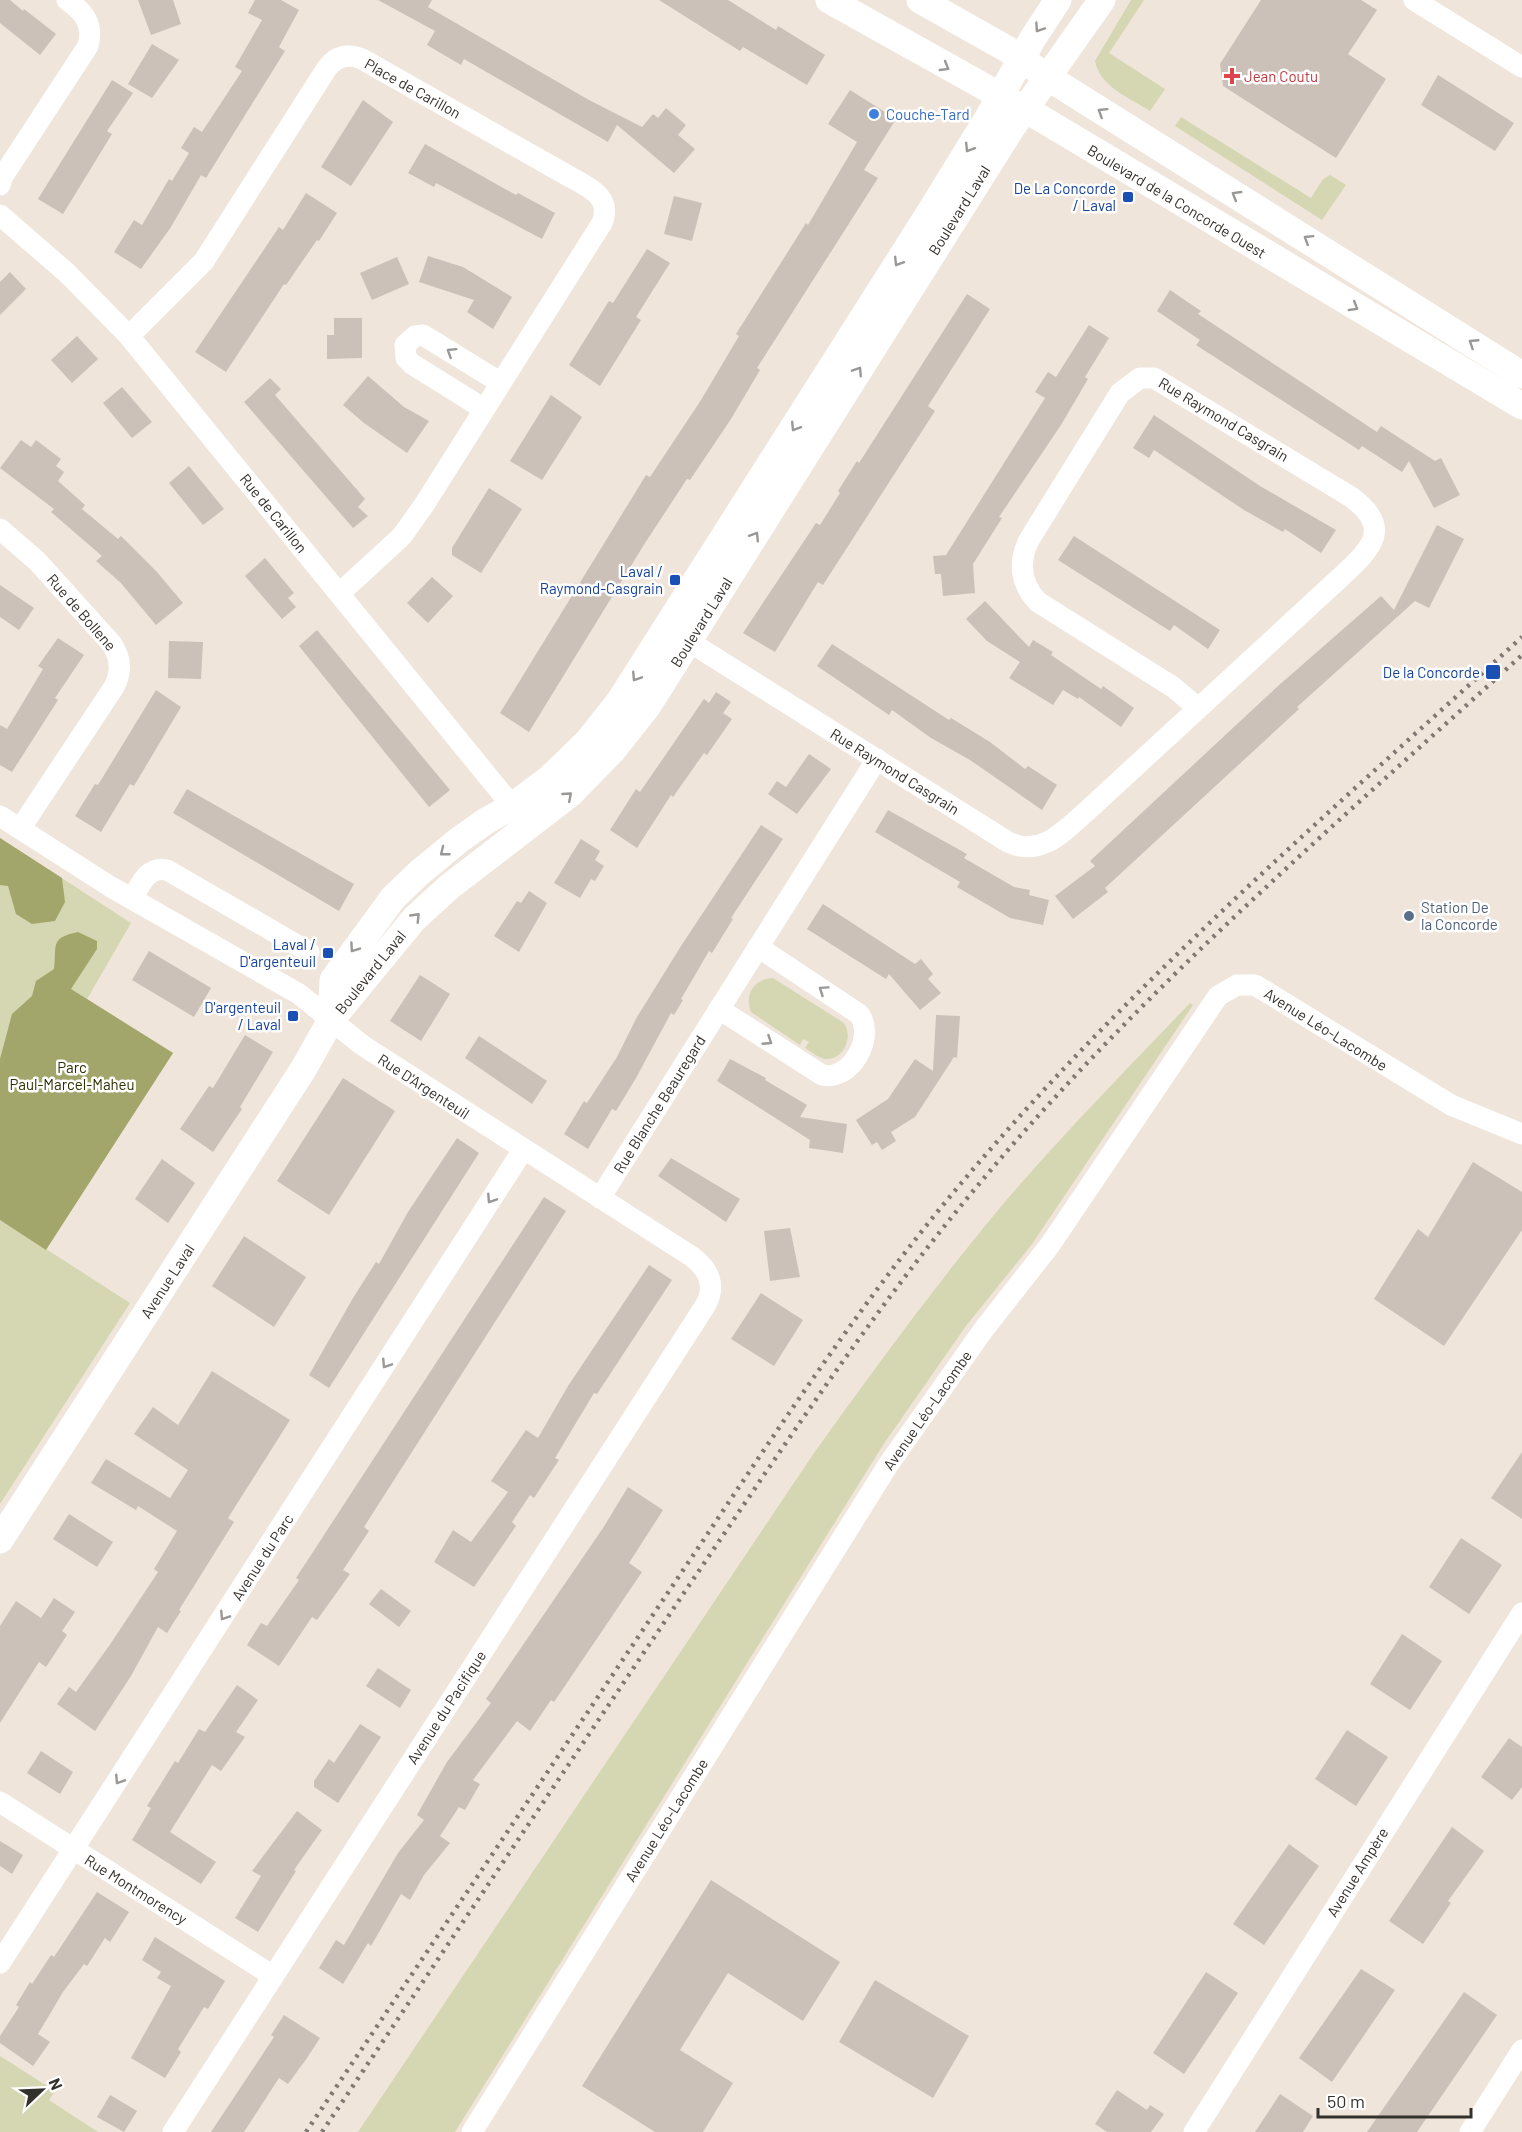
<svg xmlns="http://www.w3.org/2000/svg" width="1522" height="2132" font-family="Barlow,sans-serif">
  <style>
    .green { fill: #d4d7b1 }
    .forest { fill: #a3a66b }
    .building { fill: #cbc1b8 }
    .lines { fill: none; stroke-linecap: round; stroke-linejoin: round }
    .minor { stroke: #fff; stroke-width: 21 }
    .tertiary { stroke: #fff; stroke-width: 27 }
    .rail { stroke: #807973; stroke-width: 4.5; stroke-dasharray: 3 6; stroke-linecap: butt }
    .oneway { stroke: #9a9896 }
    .health-dot { fill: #e0444e; stroke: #fff; stroke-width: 2 }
    .shop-dot { fill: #3f7fe0; stroke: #fff; stroke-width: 2 }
    .transit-dot { fill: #1a4fb4; stroke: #fff; stroke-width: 2 }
    .service-dot { fill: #5c6f8a; stroke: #fff; stroke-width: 2 }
    .labels { text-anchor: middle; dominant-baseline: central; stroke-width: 5; stroke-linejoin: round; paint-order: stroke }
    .health-label { font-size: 15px; fill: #be3a42; stroke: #fff; text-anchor: start }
    .street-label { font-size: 15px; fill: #34302c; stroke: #fff }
    .shop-label { font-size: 15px; fill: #366cbe; stroke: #fff; text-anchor: start }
    .transit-label { font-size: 15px; fill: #164399; stroke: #fff; text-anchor: end }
    .service-label { font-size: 15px; fill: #4e5e75; stroke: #fff; text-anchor: start }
    .park-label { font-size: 15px; fill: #2f3000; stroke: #fff }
  </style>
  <rect width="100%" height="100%" fill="#efe5db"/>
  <g class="green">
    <path d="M1131 0H1144L1109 53 1165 89 1150 111C1130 98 1100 87 1095 61Z"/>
    <path d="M1181 117 1311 198 1323 179 1330 175 1346 185 1322 220 1175 126Z"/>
    <path d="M0 838 131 923 87 999 173 1053 46 1249 130 1303 0 1504Z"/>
    <path d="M773 978 844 1023C853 1036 845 1059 827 1059 819 1059 812 1052 805 1048L809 1042 803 1039 800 1045 751 1012C744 994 754 979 773 978Z"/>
    <path d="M1190 1003 1193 1005 1032 1244 966 1326 883 1445 455 2132H358L814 1453C875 1368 937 1283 1004 1203 1063 1134 1127 1069 1190 1003Z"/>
    <path d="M0 2056 55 2091 49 2100 98 2132H0Z"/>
  </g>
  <g class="forest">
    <path d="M0 838 62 878 65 902 55 921 32 924 16 914 8 886 0 885Z"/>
    <path d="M78 932 97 941V949L71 989 173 1053 46 1250 0 1220V1059L12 1014 32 996 36 981 54 969C57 946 49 938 78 932Z"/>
  </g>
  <g class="building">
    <path d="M0 0H10L23 11 24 9 56 34 40 55 0 23Z"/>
    <path d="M138 0H173L181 24 151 35Z"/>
    <path d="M255 0H281L299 10 279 47 285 51 206 178 201 175 171 227 141 269 114 252 134 220 142 225 169 179 172 181 189 153 181 148 194 127 202 132 242 71 235 67 262 20 248 13Z"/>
    <path d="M378 0H432L428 7 589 100 642 127 653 114 658 118 666 108 686 125 678 135 695 149 674 173 617 125 608 142 464 59 461 65 427 45 435 31Z"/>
    <path d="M659 0H728L776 30 778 26 825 55 807 85 743 47 740 51Z"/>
    <path d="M1261 0H1361L1377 10 1348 54 1386 79 1336 158 1223 86 1220 64Z"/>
    <path d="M152 44 179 60 152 98 128 84Z"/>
    <path d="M1438 75 1514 123 1495 151 1421 105Z"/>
    <path d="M112 80 133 93 107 131 112 134 63 214 38 199Z"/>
    <path d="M850 90 896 119 864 170 878 178 757 368 760 370 731 419 690 480 687 479 645 543 529 732 500 713 646 475 650 477 701 400 739 336 736 334 806 223 808 225 857 142 828 124Z"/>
    <path d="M363 100 393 122 351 186 321 167Z"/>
    <path d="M425 144 516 195 518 193 555 213 542 239 436 183 434 187 408 173Z"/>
    <path d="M306 193 337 213 319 241 317 240 286 285 284 284 226 372 195 352 279 227 283 230Z"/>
    <path d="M674 196 702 203 692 241 664 234Z"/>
    <path d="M647 249 670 263 636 317 641 320 600 386 569 365 609 301 613 303Z"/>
    <path d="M428 256 463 267 512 297 493 329 467 312 474 300 419 282Z"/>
    <path d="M397 257 409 284 372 300 360 273Z"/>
    <path d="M10 272 26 289 0 315V282Z"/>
    <path d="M1170 290 1201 311 1198 314 1377 432 1381 426 1435 461 1441 458 1460 495 1434 508 1409 461 1402 472 1362 446 1359 450 1196 345 1200 340 1157 311Z"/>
    <path d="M967 294 990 309 928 406 935 411 823 585 818 582 775 652 743 633 816 523 820 525 840 493 838 491 857 461 859 463Z"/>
    <path d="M334 318H362V358L327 359V335H334Z"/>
    <path d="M1089 325 1109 338 1085 377 1088 379 1061 425 999 517 1002 518 973 564 975 593 943 596 941 574H935L933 556 946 555 1045 398 1035 392 1048 372 1056 377Z"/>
    <path d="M77 336 98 359 72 383 51 360Z"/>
    <path d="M368 376 404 407 429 421 407 453 364 423 343 405Z"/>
    <path d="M270 378 281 389 275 395 365 499 358 507 368 516 353 528 244 402Z"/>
    <path d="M122 387 152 422 132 438 103 403Z"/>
    <path d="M551 395 582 417 542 480 510 461Z"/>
    <path d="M1154 415 1260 486 1336 530 1321 553 1285 529 1283 532 1244 510 1154 450 1149 458 1133 448Z"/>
    <path d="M21 440 31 447 36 440 61 459 56 466 64 472 58 481 85 505 82 509 118 539 121 536 157 572 183 603 156 625 121 583 96 561 102 556 51 512 54 509 0 468Z"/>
    <path d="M189 466 224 509 203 525 169 483Z"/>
    <path d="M489 488 522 509 481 573 452 555V548Z"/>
    <path d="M1437 525 1464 539 1429 608 1415 601 1297 707 1299 709 1105 888 1108 892 1073 919 1055 896 1095 866 1090 861 1278 686 1381 596 1394 610Z"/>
    <path d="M1074 536 1220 630 1208 649 1174 625 1170 631 1058 560Z"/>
    <path d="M265 558 294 593 288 598 296 607 282 619 245 576Z"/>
    <path d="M432 577 453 596 428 623 407 603Z"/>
    <path d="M0 585 34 608 19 630 0 617Z"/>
    <path d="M985 601 1029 647 1033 640 1053 652 1051 655 1101 689 1103 686 1134 708 1121 727 1079 697 1078 699 1063 690 1053 705 1009 678 1020 662 987 641 966 619Z"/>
    <path d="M317 630 450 790 429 807 299 646Z"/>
    <path d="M58 638 84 655 55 698 58 700 12 772 0 765V725L7 729 43 669 38 666Z"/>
    <path d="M169 641 203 642 201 679 168 678Z"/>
    <path d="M832 644 949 720 951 718 990 742 1025 769 1028 766 1057 785 1042 810 970 760 931 738 892 710 889 715 817 666Z"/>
    <path d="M156 690 181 707 134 786 130 784 101 832 75 816 95 784 98 785Z"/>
    <path d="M716 692 731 702 723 713 732 719 707 755 704 753 673 797 671 795 637 848 610 830 636 789 640 792 704 699 709 703Z"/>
    <path d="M809 754 831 769 797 814 768 794 777 781 786 787Z"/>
    <path d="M187 789 354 884 339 911 173 813Z"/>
    <path d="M888 810 967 854 964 858 1014 887 1030 890 1029 895 1049 900 1043 925 1010 918 957 887 960 882 875 832Z"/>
    <path d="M761 825 783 839 731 918 733 919 712 953 709 951 681 999 683 1000 674 1015 671 1013 636 1078 616 1111 612 1109 588 1149 564 1134 584 1101 587 1103 617 1057 637 1017 681 946Z"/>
    <path d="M581 839 600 851 595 860 604 866 595 881 591 879 580 898 554 883Z"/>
    <path d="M529 891 547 903 519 952 494 936 517 901 521 903Z"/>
    <path d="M823 904 915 964 921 959 933 974 928 979 941 993 920 1010 889 974 886 979 807 929Z"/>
    <path d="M149 951 211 988 194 1017 132 980Z"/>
    <path d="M420 975 450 994 421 1041 390 1021Z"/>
    <path d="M936 1015 960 1016 957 1058 954 1057 915 1117 891 1132 896 1141 882 1150 877 1142 872 1145 856 1120 888 1099 915 1059 933 1071Z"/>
    <path d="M245 1035 273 1052 240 1107 242 1109 213 1152 180 1129 209 1086 213 1088Z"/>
    <path d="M479 1036 547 1081 532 1104 465 1058Z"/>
    <path d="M730 1059 766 1078 765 1080 807 1105 800 1117 847 1124 843 1153 809 1148 810 1140 717 1081Z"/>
    <path d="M343 1078 395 1111 329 1215 277 1181Z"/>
    <path d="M457 1138 479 1153 329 1388 309 1375 353 1298 376 1262 379 1264 408 1212Z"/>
    <path d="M671 1158 740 1199 726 1222 658 1176Z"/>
    <path d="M162 1159 195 1183 168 1223 135 1199Z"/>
    <path d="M1473 1162 1522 1192V1230L1444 1346 1374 1299 1418 1229 1428 1237Z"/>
    <path d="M544 1197 566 1211 364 1527 369 1531 343 1570 350 1574 317 1620 312 1617 279 1666 247 1645 261 1623 267 1626 299 1580 296 1578Z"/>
    <path d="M790 1228 800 1277 770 1281 764 1231Z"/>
    <path d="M244 1236 306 1277 274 1327 212 1286Z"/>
    <path d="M649 1265 672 1280 597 1394 594 1393 555 1458 559 1460 534 1498 530 1495 512 1522 516 1526 474 1587 434 1562 453 1530 471 1542 508 1492 491 1481 526 1430 538 1438 568 1386Z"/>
    <path d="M761 1293 803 1320 774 1366 731 1339Z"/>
    <path d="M212 1371 290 1420 228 1518 234 1522 179 1610 181 1611 167 1633 158 1627 131 1676 95 1731 57 1704 69 1687 76 1692 111 1643 158 1572 154 1569 177 1531 138 1506 136 1510 91 1483 106 1459 170 1498 188 1470 134 1434 153 1407 178 1425Z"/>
    <path d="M1522 1452V1519L1491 1498Z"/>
    <path d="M628 1487 663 1510 629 1563 642 1572 554 1702 551 1700 530 1731 517 1721 473 1780 480 1784 465 1810 459 1807 440 1836 450 1843 424 1875 410 1900 401 1894 371 1946 368 1943 343 1984 319 1968 336 1940 344 1945 398 1853 424 1820 417 1815 447 1762 491 1703 486 1699 603 1528Z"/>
    <path d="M69 1514 113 1542 97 1567 53 1539Z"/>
    <path d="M1461 1538 1502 1565 1469 1614 1429 1587Z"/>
    <path d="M381 1589 411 1611 399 1627 369 1604Z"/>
    <path d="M54 1598 75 1612 62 1631 67 1635 46 1667 39 1662 0 1723V1626L16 1601 41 1618Z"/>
    <path d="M1402 1634 1442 1661 1410 1710 1370 1684Z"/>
    <path d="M378 1668 411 1690 400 1708 366 1686Z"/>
    <path d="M237 1685 258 1700 236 1732 245 1737 221 1771 212 1765 170 1832 216 1862 201 1884 132 1840 151 1808 147 1806 175 1761 178 1763 199 1729 205 1732Z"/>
    <path d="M360 1724 381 1737 338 1803 314 1787V1781L329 1759 334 1763Z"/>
    <path d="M1347 1730 1388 1757 1356 1806 1315 1779Z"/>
    <path d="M1509 1738 1522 1747V1787L1512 1800 1481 1777Z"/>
    <path d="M41 1751 73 1772 60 1794 27 1773Z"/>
    <path d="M297 1811 322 1830 294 1870 296 1871 258 1932 235 1918 261 1876 252 1871Z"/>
    <path d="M1452 1827 1484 1851 1448 1901 1451 1903 1423 1944 1389 1921Z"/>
    <path d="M0 1841 23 1855 12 1874 0 1866Z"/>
    <path d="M1289 1844 1319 1866 1264 1945 1233 1924Z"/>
    <path d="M711 1880 840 1962 803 2021 728 1973 680 2050 733 2083 703 2132H655L582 2086Z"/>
    <path d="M97 1892 129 1912 110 1942 105 1938 87 1966 84 1964 63 1992 38 2034 50 2042 33 2066 0 2043V2036L19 2007 16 2005 30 1982 32 1984 51 1955 54 1957Z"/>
    <path d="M155 1937 225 1981 208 2009 204 2007 178 2049 181 2052 165 2078 131 2058 171 1986 157 1978 161 1972 142 1960Z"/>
    <path d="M1361 1969 1395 1990 1332 2082 1299 2058Z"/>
    <path d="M1206 1972 1238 1993 1184 2074 1153 2053Z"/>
    <path d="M875 1980 969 2036 933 2098 839 2042Z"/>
    <path d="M1464 1992 1497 2015 1417 2132H1367Z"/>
    <path d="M284 2015 320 2038 307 2058 288 2084 279 2078 244 2132H211L274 2037 271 2035Z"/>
    <path d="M1117 2090 1147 2110 1150 2105 1164 2114 1151 2132H1107L1095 2124Z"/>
    <path d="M1280 2094 1313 2116 1303 2132H1255Z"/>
    <path d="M110 2095 137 2111 124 2132 97 2117Z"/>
  </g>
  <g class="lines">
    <g class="minor">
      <path d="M1414 0 1522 67"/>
      <path d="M0 185 3 176 88 46C94 24 84 12 67 0"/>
      <path d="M0 215 67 273 129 336 521 817"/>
      <path d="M129 336 204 261 327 68C336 56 348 53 362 59L572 178C591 188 612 198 602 223L424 505 402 536 340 593"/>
      <path d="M484 409 412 364 406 358 405 345 415 336 423 335 501 383"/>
      <path d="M0 529 37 561 111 643C121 657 122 672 114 687L20 829"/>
      <path d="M677 634 1008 842C1041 858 1064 831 1088 810L1343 575C1373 547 1392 527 1351 497L1154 378H1140L1120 393 1029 540C1018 562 1020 583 1038 602L1173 687 1198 708"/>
      <path d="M0 816 111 887 299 994 362 1045 691 1256C709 1269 717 1286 705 1306L173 2132"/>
      <path d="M132 899C141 884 147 866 167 870L309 952"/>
      <path d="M719 1009 822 1075C851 1082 876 1036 859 1014L758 947"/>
      <path d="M600 1198 877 759"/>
      <path d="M0 1802 273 1976"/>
      <path d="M0 1963 523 1150"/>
      <path d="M472 2132 888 1465 984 1329 1050 1245 1218 996 1237 985H1255L1451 1105 1522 1134"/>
      <path d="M1194 2132 1522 1613"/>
      <path d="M1470 2132 1522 2050"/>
    </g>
    <g class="tertiary">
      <path d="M829 0 1042 119 1522 406"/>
      <path d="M920 0 1007 49 1049 78 1522 375"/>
      <path d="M331 1020 333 980 393 898 419 873 459 840 486 821 513 806 550 778 588 741 619 702 930 212 989 116 1033 38 1058 0"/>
      <path d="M0 1540 304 1068 331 1020 414 919 449 887 570 794 613 750 647 707 1011 129 1102 0"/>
    </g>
    <g class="rail">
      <path d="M306 2132C427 1952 548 1771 669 1591 762 1454 851 1314 958 1187 1127 986 1328 814 1522 637"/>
      <path d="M322 2132C445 1949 568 1765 692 1581 784 1446 873 1310 979 1184 1141 990 1335 825 1522 655"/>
    </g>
  </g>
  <defs><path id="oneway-chevron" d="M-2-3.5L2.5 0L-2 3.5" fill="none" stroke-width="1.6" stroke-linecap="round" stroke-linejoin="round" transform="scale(1.5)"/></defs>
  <g class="oneway">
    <use href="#oneway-chevron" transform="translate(1039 28) rotate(124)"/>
    <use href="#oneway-chevron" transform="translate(945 67) rotate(30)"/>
    <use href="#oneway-chevron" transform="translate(1102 112) rotate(-148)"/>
    <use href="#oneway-chevron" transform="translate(969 148) rotate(122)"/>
    <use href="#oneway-chevron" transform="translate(1236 195) rotate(-149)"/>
    <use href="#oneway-chevron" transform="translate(1308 239) rotate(-148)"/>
    <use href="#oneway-chevron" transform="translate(898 262) rotate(122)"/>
    <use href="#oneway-chevron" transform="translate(1354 307) rotate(31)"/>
    <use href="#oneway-chevron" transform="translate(1473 343) rotate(-147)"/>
    <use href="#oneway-chevron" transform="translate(451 352) rotate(-148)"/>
    <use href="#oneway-chevron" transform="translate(858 371) rotate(-57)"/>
    <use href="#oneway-chevron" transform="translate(795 427) rotate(122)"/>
    <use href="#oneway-chevron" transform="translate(755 536) rotate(-58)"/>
    <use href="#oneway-chevron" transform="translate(636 677) rotate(123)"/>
    <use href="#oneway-chevron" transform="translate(568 796) rotate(-41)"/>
    <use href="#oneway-chevron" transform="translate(444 852) rotate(142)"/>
    <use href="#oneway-chevron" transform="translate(416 917) rotate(-46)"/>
    <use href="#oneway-chevron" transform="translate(354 948) rotate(125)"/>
    <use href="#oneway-chevron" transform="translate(823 990) rotate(-146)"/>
    <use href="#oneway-chevron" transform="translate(768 1041) rotate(33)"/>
    <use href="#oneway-chevron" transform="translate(491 1199) rotate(123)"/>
    <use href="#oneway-chevron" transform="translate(386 1364) rotate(123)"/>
    <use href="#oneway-chevron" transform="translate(224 1616) rotate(123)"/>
    <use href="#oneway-chevron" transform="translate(119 1780) rotate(123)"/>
  </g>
  <path class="health-dot" d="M1229 67h6v6h6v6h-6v6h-6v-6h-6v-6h6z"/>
  <circle class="shop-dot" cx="874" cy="114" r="6"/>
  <g class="transit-dot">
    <rect x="1122" y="191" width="12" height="12" rx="3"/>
    <rect x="669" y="574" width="12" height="12" rx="3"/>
    <rect x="1485" y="664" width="16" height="16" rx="3"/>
    <rect x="322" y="947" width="12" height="12" rx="3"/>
    <rect x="287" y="1010" width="12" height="12" rx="3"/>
  </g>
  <circle class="service-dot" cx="1409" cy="916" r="6"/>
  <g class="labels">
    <g class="health-label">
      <text x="1244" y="76">Jean Coutu</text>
    </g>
    <g class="street-label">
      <text transform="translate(413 88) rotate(29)">Place de Carillon</text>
      <text transform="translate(1177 201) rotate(31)">Boulevard de la Concorde Ouest</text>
      <text transform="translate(959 210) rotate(-58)">Boulevard Laval</text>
      <text transform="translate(1224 419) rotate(31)">Rue Raymond Casgrain</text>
      <text transform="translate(274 513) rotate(51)">Rue de Carillon</text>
      <text transform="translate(82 612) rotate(49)">Rue de Bollene</text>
      <text transform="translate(701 622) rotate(-58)">Boulevard Laval</text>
      <text transform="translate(895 771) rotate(32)">Rue Raymond Casgrain</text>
      <text transform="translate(370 972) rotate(-51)">Boulevard Laval</text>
      <text transform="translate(1326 1029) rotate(32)">Avenue Léo-Lacombe</text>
      <text transform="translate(424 1086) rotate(33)">Rue D'Argenteuil</text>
      <text transform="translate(659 1104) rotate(-58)">Rue Blanche Beauregard</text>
      <text transform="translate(167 1281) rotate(-57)">Avenue Laval</text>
      <text transform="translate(927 1410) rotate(-55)">Avenue Léo-Lacombe</text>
      <text transform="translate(262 1557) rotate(-57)">Avenue du Parc</text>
      <text transform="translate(446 1707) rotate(-57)">Avenue du Pacifique</text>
      <text transform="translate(666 1820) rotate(-58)">Avenue Léo-Lacombe</text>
      <text transform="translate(1357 1872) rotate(-58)">Avenue Ampère</text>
      <text transform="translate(136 1889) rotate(32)">Rue Montmorency</text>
    </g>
    <g class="shop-label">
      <text x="886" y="114">Couche-Tard</text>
    </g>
    <g class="transit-label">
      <text x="1116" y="188">De La Concorde<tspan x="1116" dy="17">/ Laval</tspan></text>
      <text x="663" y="571">Laval /<tspan x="663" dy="17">Raymond-Casgrain</tspan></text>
      <text x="1480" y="672">De la Concorde</text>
      <text x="316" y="944">Laval /<tspan x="316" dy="17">D'argenteuil</tspan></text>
      <text x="281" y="1007">D'argenteuil<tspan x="281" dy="17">/ Laval</tspan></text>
    </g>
    <g class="service-label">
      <text x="1421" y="907">Station De<tspan x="1421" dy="17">la Concorde</tspan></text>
    </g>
    <g class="park-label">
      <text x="72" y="1067">Parc<tspan x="72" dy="17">Paul-Marcel-Maheu</tspan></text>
    </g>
  </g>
  <g transform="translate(42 2090) rotate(67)" stroke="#ffffff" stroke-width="4.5" paint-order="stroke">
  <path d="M0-4.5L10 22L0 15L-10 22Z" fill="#34302c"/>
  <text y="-9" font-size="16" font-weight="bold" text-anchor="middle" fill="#34302c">N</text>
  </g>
  <path d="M1318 2108v9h153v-9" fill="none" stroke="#34302c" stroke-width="3"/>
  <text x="1327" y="2108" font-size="18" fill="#34302c" stroke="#ffffff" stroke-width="4.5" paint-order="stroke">50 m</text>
</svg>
